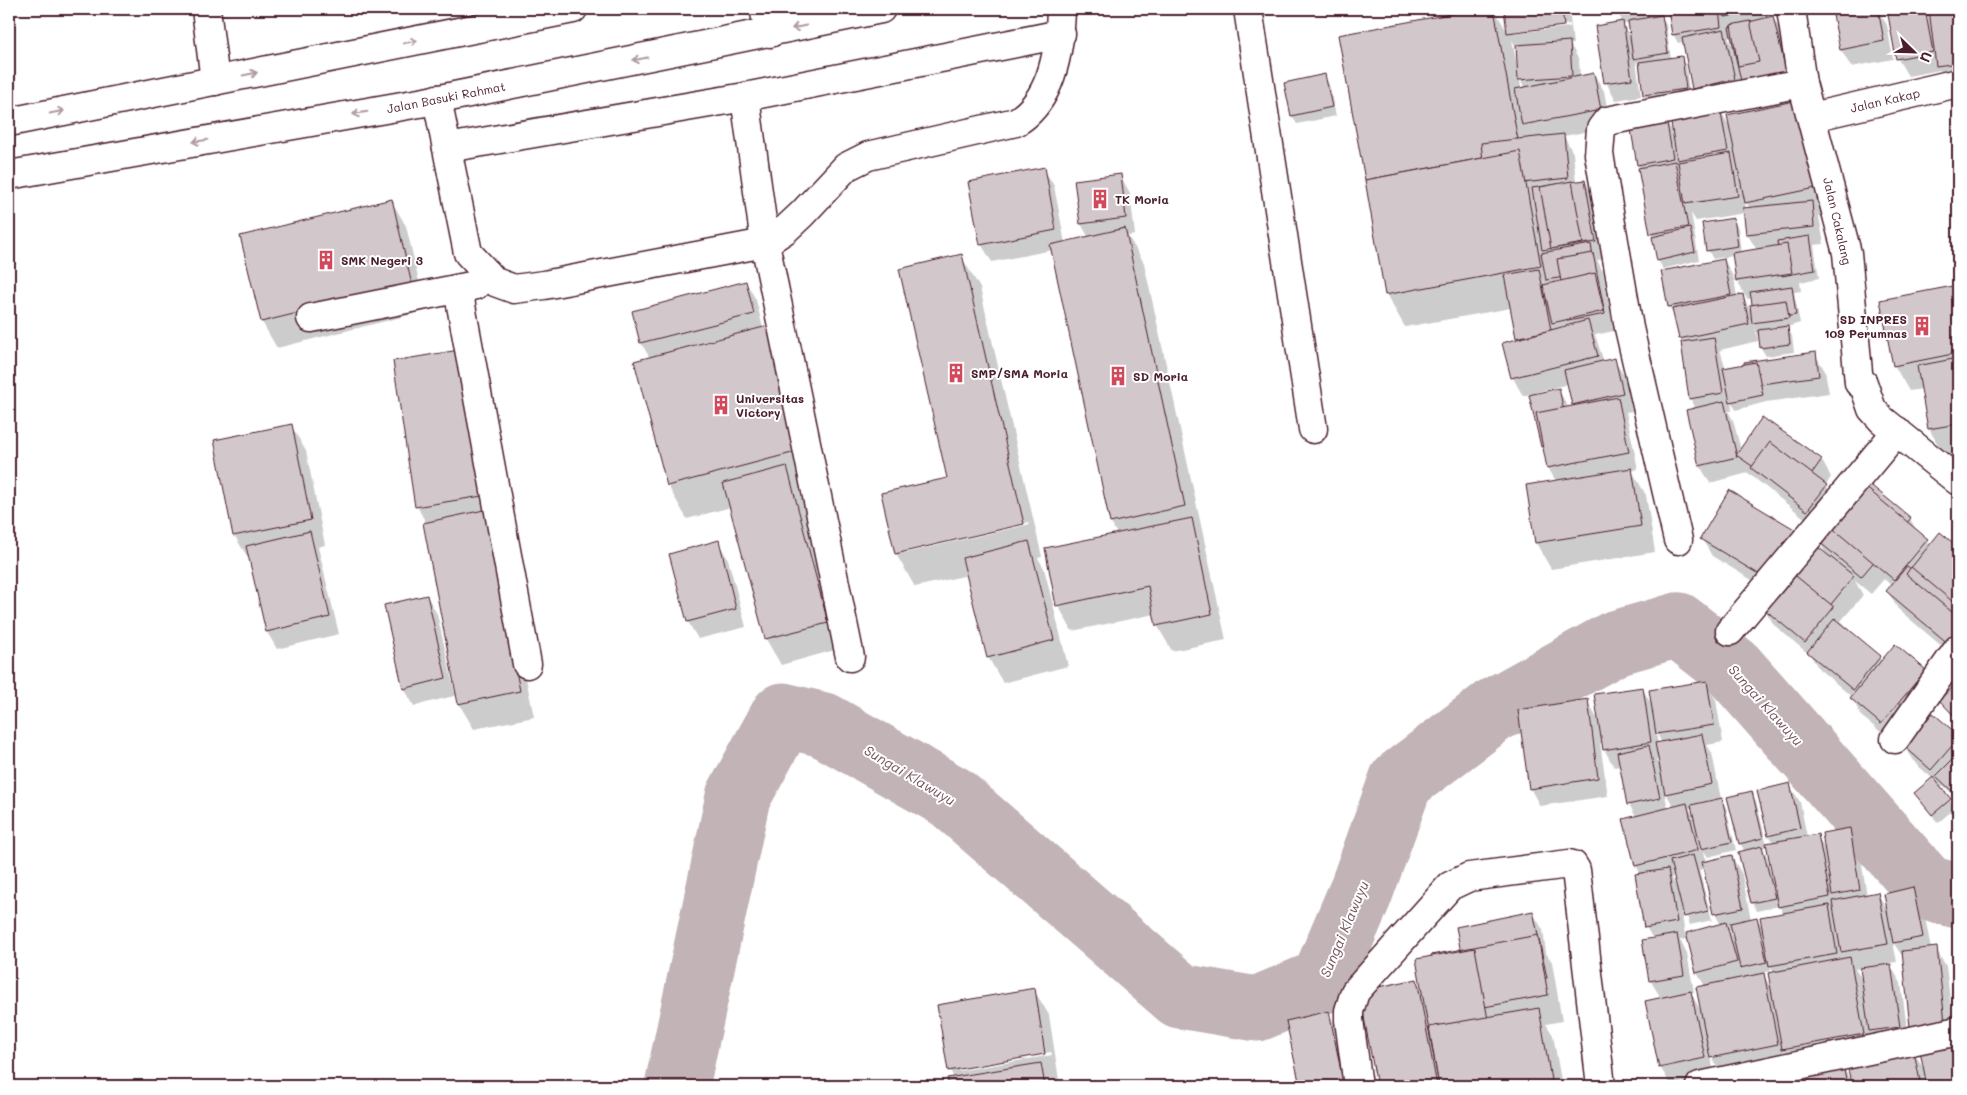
<svg xmlns="http://www.w3.org/2000/svg" width="1967" height="1095" font-family="Mali,sans-serif">
  <style>
    .shadow { fill: #0003; fill-rule: evenodd }
    .lines { fill: none; stroke-linecap: round; stroke-linejoin: round }
    .river { stroke: #c1b3b6; stroke-width: 65 }
    .building { fill: #d2c7cb; stroke: #4a1f2b }
    .minor-casing { stroke: #4a1f2b; stroke-width: 31 }
    .highway-casing { stroke: #4a1f2b; stroke-width: 31 }
    .minor { stroke: #fff; stroke-width: 28 }
    .highway { stroke: #fff; stroke-width: 28 }
    .oneway { stroke: #ae9aa0 }
    .labels { text-anchor: middle; dominant-baseline: central; stroke-width: 4; stroke-linejoin: round; paint-order: stroke }
    .street-label { font-size: 12px; fill: #4a1f2b; stroke: #fff }
    .poi-label { font-size: 12px; font-weight: bold; fill: #4a1f2b; stroke: #fff; text-anchor: start }
    .water-label { font-size: 14px; font-style: italic; fill: #74535c; stroke: #fff }
  </style>
  <rect width="100%" height="100%" fill="#fff"/>
  <filter id="ink" filterUnits="userSpaceOnUse"><feTurbulence type="fractalNoise" baseFrequency=".02" numOctaves="2"/><feDisplacementMap in="SourceGraphic" scale="10" xChannelSelector="R" yChannelSelector="G"/><feConvolveMatrix kernelMatrix="1 2 1 2 8 2 1 2 1" color-interpolation-filters="sRGB"/></filter>
  <g filter="url(#ink)">
    <g class="shadow">
      <path d="M1483 9H1494L1508 33 1506 9H1569L1573 44H1570L1579 60 1580 77 1594 74 1604 91 1611 127 1564 136 1573 153 1576 182 1585 181 1595 199 1605 259 1597 260 1603 272 1614 331 1595 335 1604 362 1614 360 1625 377 1632 411 1626 412 1638 469 1632 471 1646 495 1655 552 1551 569 1536 543 1527 486 1556 481 1548 468 1530 394 1523 396 1513 378 1504 343 1518 340 1511 308 1405 327 1386 294 1339 36ZM1570 24V27L1514 33V31ZM1512 40 1517 49 1519 66H1517ZM1520 79 1525 88 1521 89ZM1568 384 1575 407H1568L1558 389 1537 394V392Z"/>
      <path d="M1580 9H1592L1581 11Z"/>
      <path d="M1615 9H1663V19L1666 25 1671 59 1681 57 1686 66 1690 98 1649 103 1644 95 1640 67 1636 61 1641 96 1616 100 1606 82 1623 22ZM1629 23 1631 39 1623 24Z"/>
      <path d="M1668 9H1772L1775 21 1783 35 1797 97 1754 107 1743 87 1704 106 1694 88 1684 42 1678 43 1673 34ZM1732 37 1734 48 1728 38Z"/>
      <path d="M1871 9H1877L1887 25 1893 59 1851 67 1841 50 1835 16Z"/>
      <path d="M1889 9H1958V82L1947 83 1940 70 1908 76 1898 59Z"/>
      <path d="M1324 76 1329 84 1336 116 1297 124 1292 116 1286 84Z"/>
      <path d="M1798 102 1830 214 1819 216 1824 244 1814 245 1819 278 1800 282 1801 291 1794 292 1800 323 1787 327 1792 336 1794 352 1766 356 1761 348 1755 326 1758 341 1720 350 1726 369 1815 354 1825 371 1829 393 1766 402 1736 410 1731 401 1732 411H1728L1733 420 1741 450 1821 459 1831 477 1826 485 1836 503 1817 528 1748 473 1710 483 1700 466 1696 409 1690 398 1682 343 1675 317 1669 307 1724 260 1734 278 1737 297 1742 296 1753 314 1752 298 1747 299 1737 281 1733 256 1713 259 1708 250 1733 220 1738 228 1741 253 1757 250 1747 234 1745 213 1696 221 1691 213 1699 260 1663 269 1658 260 1651 234 1638 164 1666 120 1674 135 1720 110 1731 129ZM1745 200 1750 209H1746Z"/>
      <path d="M1044 169 1054 186 1065 243 1089 238 1081 224 1120 175 1130 193 1135 235 1128 236 1144 263 1226 640 1172 651 1157 625 1155 614 1072 631 1058 605 1117 534 1111 523 1052 250 992 262 981 244Z"/>
      <path d="M391 200 406 226 426 311 277 348 262 322 241 237Z"/>
      <path d="M961 256 980 288 1042 557 1038 558 1044 568 1068 666 1003 683 988 657 968 575 915 587 896 554 882 494 948 479ZM1030 522V524L905 553V551Z"/>
      <path d="M746 282 756 300 763 328 825 482 799 489 842 648 781 665 766 639 731 507 687 519 668 486 636 362 650 358 641 343Z"/>
      <path d="M1958 286V452L1944 455 1929 429 1922 389 1909 391 1894 365 1882 301Z"/>
      <path d="M458 352 534 717 474 729 459 704 458 695 414 706 404 688 427 596 437 614 455 693H457L426 523 417 506Z"/>
      <path d="M291 425 306 451 325 545 318 547 339 634 277 649 267 632 250 561 234 535Z"/>
      <path d="M1910 519 1917 531 1930 546 1940 534 1958 548V660L1898 609 1888 592 1892 586 1884 579 1871 594 1855 581 1863 595 1841 621 1882 661 1925 671 1935 689 1892 741 1861 716 1852 697 1819 669 1811 656 1774 625 1764 608 1775 594 1712 556 1702 539 1795 531 1805 549 1827 556 1819 541Z"/>
      <path d="M718 542 728 559 746 627 698 639 688 622 671 555Z"/>
      <path d="M1706 682 1716 700 1723 742 1707 745 1712 753 1721 799 1726 808 1736 850 1708 857 1704 851 1706 862 1732 857 1742 874 1751 920 1757 918 1764 931 1784 914 1779 906 1757 911 1752 903 1745 852 1740 843 1751 793 1756 801 1767 845 1774 843 1769 835 1789 784 1800 802 1807 837 1817 835 1826 851 1849 830 1859 847 1867 896 1878 894 1888 911 1912 889 1923 906 1931 949H1936L1946 966 1955 1041 1958 1040V1086H1771L1770 1080 1722 1075 1711 1056 1714 1075 1671 1085 1660 1067 1661 998 1650 980 1653 939 1646 927 1641 875 1636 865V817L1629 804 1621 766 1614 767 1604 749 1603 743H1600L1608 796 1540 806 1530 788 1587 701 1600 723 1642 688 1653 707ZM1656 732 1662 743 1658 744ZM1656 760H1659L1661 768ZM1664 790 1674 807 1668 809ZM1689 808H1693L1695 819ZM1768 846 1774 878H1772L1767 856 1762 848ZM1705 868 1715 914 1721 925 1685 935 1680 902H1682L1690 925 1712 920 1699 870ZM1675 876 1677 888 1671 877ZM1729 930H1733L1734 939ZM1688 939 1697 973 1705 986 1702 1013 1691 993 1694 992 1687 953 1680 940ZM1893 942 1904 959 1912 1027 1921 1047 1924 1069 1909 1044 1901 983 1889 963 1897 962ZM1770 965 1774 973 1772 989 1762 973 1771 971ZM1861 968 1863 981 1855 969ZM1849 1065 1852 1082 1842 1066ZM1805 1073H1809L1810 1082Z"/>
      <path d="M1958 684V722L1941 701Z"/>
      <path d="M1933 715 1958 737V800L1943 785 1941 788 1955 808 1938 823 1916 794 1933 779 1916 764 1905 747Z"/>
      <path d="M1533 913 1543 930 1546 953 1552 962 1562 1021 1546 1024 1553 1035 1562 1086H1378L1360 992 1417 981 1423 991 1462 951Z"/>
      <path d="M1034 990 1049 1015 1059 1080 1051 1082 1053 1086H950L949 1079 954 1078 950 1070ZM1051 1052 1052 1055 958 1071V1068Z"/>
      <path d="M1328 1013 1338 1030 1350 1086H1301L1288 1022Z"/>
    </g>
    <g class="lines">
      <path class="river" d="M677 1086 738 797 783 715 824 725 951 797 1180 996 1257 1009 1323 981 1360 894 1401 781 1493 711 1615 643 1678 625 1733 668 1927 888 1958 896"/>
    </g>
    <g class="building">
      <path d="M1477 9H1494L1520 151 1365 180 1338 35Z"/>
      <path d="M1504 9H1562L1564 26 1507 33Z"/>
      <path d="M1668 9H1719L1721 27 1672 35Z"/>
      <path d="M1702 9H1730L1703 14Z"/>
      <path d="M1723 9H1750L1751 12 1725 17Z"/>
      <path d="M1865 9H1878L1884 41 1840 50 1833 15Z"/>
      <path d="M1887 9H1925L1933 52 1896 59Z"/>
      <path d="M1929 9H1958V63L1936 66Z"/>
      <path d="M1662 15 1668 53 1633 59 1628 21Z"/>
      <path d="M1773 16 1788 79 1743 90 1729 27Z"/>
      <path d="M1623 21 1632 79 1604 83 1595 26Z"/>
      <path d="M1750 21 1759 62 1738 66 1731 25Z"/>
      <path d="M1724 29 1735 79 1692 89 1682 38Z"/>
      <path d="M1570 41 1572 76 1518 80 1516 45Z"/>
      <path d="M1682 56 1686 89 1643 95 1639 62Z"/>
      <path d="M1594 73 1601 110 1522 125 1515 89Z"/>
      <path d="M1325 74 1332 107 1291 116 1284 83Z"/>
      <path d="M1799 100 1816 188 1745 203 1727 115Z"/>
      <path d="M1720 108 1728 151 1677 160 1670 117Z"/>
      <path d="M1666 118 1673 158 1637 165 1630 124Z"/>
      <path d="M1564 134 1568 178 1486 187 1481 143Z"/>
      <path d="M1520 151 1541 266 1385 295 1365 180Z"/>
      <path d="M1731 153 1738 196 1685 204 1678 162Z"/>
      <path d="M1675 161 1688 227 1650 234 1638 168Z"/>
      <path d="M1045 167 1056 230 980 245 968 182Z"/>
      <path d="M1121 174 1126 218 1080 224 1074 180Z"/>
      <path d="M1585 180 1596 242 1542 250 1532 188Z"/>
      <path d="M1572 181 1583 243 1551 249 1540 187Z"/>
      <path d="M392 199 412 285 261 322 240 236Z"/>
      <path d="M1812 201 1814 227 1746 234 1743 208Z"/>
      <path d="M1734 218 1738 246 1706 251 1702 223Z"/>
      <path d="M1125 228 1185 506 1110 523 1050 245Z"/>
      <path d="M1690 228 1695 252 1657 261 1652 237Z"/>
      <path d="M1810 236 1815 270 1782 276 1777 241Z"/>
      <path d="M1591 244 1595 272 1546 280 1541 253Z"/>
      <path d="M1787 244 1792 273 1736 281 1732 253Z"/>
      <path d="M1593 253 1605 314 1568 321 1557 259Z"/>
      <path d="M962 254 1024 524 895 554 881 493 947 478 899 269Z"/>
      <path d="M1724 259 1731 295 1668 307 1661 271Z"/>
      <path d="M1539 269 1551 330 1516 338 1504 275Z"/>
      <path d="M1595 273 1604 311 1552 323 1543 285Z"/>
      <path d="M746 281 754 314 640 343 632 311Z"/>
      <path d="M1958 285V353L1893 366 1880 300Z"/>
      <path d="M1792 286 1796 315 1755 321 1750 292Z"/>
      <path d="M1743 294 1749 324 1679 339 1672 309Z"/>
      <path d="M1786 300 1789 318 1752 323 1750 305Z"/>
      <path d="M1588 320 1598 356 1511 378 1502 343Z"/>
      <path d="M775 324 807 449 667 486 634 361Z"/>
      <path d="M1788 326 1790 344 1760 348 1758 330Z"/>
      <path d="M1714 337 1723 393 1689 399 1681 342Z"/>
      <path d="M459 350 482 496 415 507 393 361Z"/>
      <path d="M1816 352 1819 376 1747 386 1744 362Z"/>
      <path d="M1615 358 1623 393 1572 405 1564 370Z"/>
      <path d="M1958 358V424L1928 429 1917 366Z"/>
      <path d="M1756 362 1763 395 1730 402 1723 368Z"/>
      <path d="M1559 388 1570 440 1541 447 1529 395Z"/>
      <path d="M1618 397 1629 452 1547 468 1536 413Z"/>
      <path d="M1724 401 1737 457 1699 466 1686 410Z"/>
      <path d="M1762 417 1822 459 1796 496 1736 455Z"/>
      <path d="M292 424 311 520 233 536 214 440Z"/>
      <path d="M1770 442 1827 485 1807 511 1751 468Z"/>
      <path d="M787 466 828 623 765 639 723 483Z"/>
      <path d="M1632 468 1641 526 1535 543 1526 485Z"/>
      <path d="M1867 482 1911 518 1861 577 1817 540Z"/>
      <path d="M1864 486 1928 539 1894 580 1831 527Z"/>
      <path d="M1729 490 1796 530 1767 579 1700 539Z"/>
      <path d="M484 510 520 691 458 704 423 523Z"/>
      <path d="M1192 518 1212 614 1156 626 1148 586 1056 606 1045 548Z"/>
      <path d="M310 531 330 617 266 632 246 546Z"/>
      <path d="M1940 532 1958 547V617L1906 574Z"/>
      <path d="M719 540 736 609 687 622 669 554Z"/>
      <path d="M1029 541 1054 640 987 658 962 558Z"/>
      <path d="M1818 547 1854 576 1828 608 1792 578Z"/>
      <path d="M1907 566 1958 609V636L1950 645 1886 591Z"/>
      <path d="M1911 567 1958 606V617L1906 574Z"/>
      <path d="M1791 572 1834 607 1805 643 1763 608Z"/>
      <path d="M427 595 446 678 403 689 384 605Z"/>
      <path d="M1835 618 1881 656 1853 690 1807 652Z"/>
      <path d="M1895 644 1926 670 1881 724 1850 698Z"/>
      <path d="M1707 681 1714 725 1656 734 1649 690Z"/>
      <path d="M1958 682V720L1939 700Z"/>
      <path d="M1643 687 1651 742 1603 750 1594 694Z"/>
      <path d="M1588 699 1598 778 1529 789 1518 710Z"/>
      <path d="M1933 713 1958 735V739L1931 770 1904 746Z"/>
      <path d="M1702 734 1712 784 1665 794 1655 743Z"/>
      <path d="M1649 745 1660 798 1627 805 1617 752Z"/>
      <path d="M1958 754V793L1956 795 1936 776Z"/>
      <path d="M1933 777 1951 799 1932 815 1914 793Z"/>
      <path d="M1790 783 1800 828 1768 836 1757 791Z"/>
      <path d="M1752 791 1763 838 1739 844 1727 797Z"/>
      <path d="M1722 798 1732 842 1701 849 1691 805Z"/>
      <path d="M1687 803 1698 850 1635 866 1623 819Z"/>
      <path d="M1850 828 1860 890 1832 895 1822 833Z"/>
      <path d="M1818 834 1830 897 1778 907 1766 843Z"/>
      <path d="M1762 846 1775 898 1751 903 1738 852Z"/>
      <path d="M1693 855 1708 911 1684 917 1670 861Z"/>
      <path d="M1732 855 1743 908 1713 914 1702 862Z"/>
      <path d="M1668 869 1677 922 1644 928 1635 874Z"/>
      <path d="M1913 887 1923 937 1893 943 1884 894Z"/>
      <path d="M1878 892 1888 944 1841 952 1832 901Z"/>
      <path d="M1829 905 1837 954 1769 966 1760 917Z"/>
      <path d="M1533 911 1547 978 1469 994 1456 927Z"/>
      <path d="M1757 917 1767 962 1740 968 1730 923Z"/>
      <path d="M1726 922 1737 962 1696 973 1686 933Z"/>
      <path d="M1677 934 1684 975 1649 981 1642 940Z"/>
      <path d="M1538 935 1548 995 1442 1015 1431 955Z"/>
      <path d="M1937 947 1945 1023 1910 1027 1902 951Z"/>
      <path d="M1475 948 1499 1080 1466 1086H1439L1416 959Z"/>
      <path d="M1850 957 1864 1034 1782 1049 1768 973Z"/>
      <path d="M1891 964 1900 1027 1869 1031 1860 968Z"/>
      <path d="M1764 973 1778 1044 1710 1058 1696 987Z"/>
      <path d="M1417 979 1437 1086H1377L1359 991Z"/>
      <path d="M1035 988 1045 1054 948 1071 937 1005Z"/>
      <path d="M1691 991 1705 1058 1659 1068 1645 1001Z"/>
      <path d="M1539 1008 1552 1086H1439L1429 1027Z"/>
      <path d="M1329 1011 1344 1086H1300L1286 1021Z"/>
      <path d="M1958 1039V1086H1927L1919 1046Z"/>
      <path d="M1913 1047 1921 1086H1852L1846 1061Z"/>
      <path d="M1041 1063 1045 1086H949L947 1078Z"/>
      <path d="M1843 1064 1847 1086H1810L1808 1072Z"/>
      <path d="M1806 1071 1809 1086H1770L1769 1079Z"/>
    </g>
    <g class="lines">
      <defs>
        <g id="minor">
          <path d="M206 9 215 81"/>
          <path d="M764 9 770 33"/>
          <path d="M1248 9 1313 429"/>
          <path d="M1791 9 1802 83 1847 253 1859 383H1863L1872 409 1881 419 1958 481"/>
          <path d="M745 97 765 243 850 657"/>
          <path d="M437 99 468 253 495 282 514 289 544 285 765 243 786 229 802 214 846 167 868 156 1016 122C1053 100 1060 48 1061 9"/>
          <path d="M1812 117 1958 83"/>
          <path d="M447 148 745 97 1061 34"/>
          <path d="M458 289 527 664"/>
          <path d="M311 318 476 285"/>
          <path d="M1678 540 1629 328 1599 154 1601 129 1607 121 1802 83"/>
          <path d="M1730 631 1897 431"/>
          <path d="M1895 739 1958 649"/>
          <path d="M1358 1086 1349 1020V1011L1355 992 1450 886 1469 877 1569 864 1573 865 1576 870 1601 1086"/>
          <path d="M1700 1086 1958 1031"/>
        </g>
        <g id="highway">
          <path d="M9 122 573 9"/>
          <path d="M9 175 425 102 881 9"/>
        </g>
      </defs>
      <use href="#minor" class="minor-casing"/>
      <use href="#highway" class="highway-casing"/>
      <use href="#minor" class="minor"/>
      <use href="#highway" class="highway"/>
    </g>
    <defs><path id="oneway-shaft" d="M-6 0H5M1.5-3L5.5 0L1.5 3" fill="none" stroke-width="1.6" stroke-linecap="round" stroke-linejoin="round" transform="scale(1.25)"/></defs>
    <g class="oneway">
      <use href="#oneway-shaft" transform="translate(799 27) rotate(168)"/>
      <use href="#oneway-shaft" transform="translate(410 42) rotate(-11)"/>
      <use href="#oneway-shaft" transform="translate(640 59) rotate(169)"/>
      <use href="#oneway-shaft" transform="translate(250 74) rotate(-11)"/>
      <use href="#oneway-shaft" transform="translate(57 112) rotate(-11)"/>
      <use href="#oneway-shaft" transform="translate(360 113) rotate(170)"/>
      <use href="#oneway-shaft" transform="translate(200 141) rotate(170)"/>
    </g>
  </g>
  <defs>
    <symbol id="building-bare" viewBox="-9 -9 18 18"><path d="M-4-6H4V6H1V3H-1V6H-4ZM-2.5-4.3h1.7v1.8h-1.7ZM.8-4.3h1.7v1.8H.8ZM-2.5-1h1.7V.8h-1.7ZM.8-1h1.7V.8H.8Z" fill="#d1495b" stroke="#fff" stroke-width="2.5" paint-order="stroke"/></symbol>
  </defs>
  <g fill-rule="evenodd">
    <use href="#building-bare" x="1086" y="185" width="28" height="28"/>
    <use href="#building-bare" x="312" y="246" width="28" height="28"/>
    <use href="#building-bare" x="1908" y="312" width="28" height="28"/>
    <use href="#building-bare" x="942" y="359" width="28" height="28"/>
    <use href="#building-bare" x="1104" y="362" width="28" height="28"/>
    <use href="#building-bare" x="707" y="391" width="28" height="28"/>
  </g>
  <g class="labels">
    <g class="street-label">
      <text transform="translate(446 97) rotate(-11)">Jalan Basuki Rahmat</text>
      <text transform="translate(1885 100) rotate(-13)">Jalan Kakap</text>
      <text transform="translate(1838 221) rotate(77)">Jalan Cakalang</text>
    </g>
    <g class="poi-label">
      <text x="1115" y="199">TK Moria</text>
      <text x="341" y="260">SMK Negeri 3</text>
      <text x="1907" y="319" text-anchor="end">SD INPRES<tspan x="1907" dy="14">109 Perumnas</tspan></text>
      <text x="971" y="373">SMP/SMA Moria</text>
      <text x="1133" y="376">SD Moria</text>
      <text x="736" y="398">Universitas<tspan x="736" dy="14">Victory</tspan></text>
    </g>
    <g class="water-label">
      <text transform="translate(1766 705) rotate(48)">Sungai Klawuyu</text>
      <text transform="translate(910 775) rotate(31)">Sungai Klawuyu</text>
      <text transform="translate(1344 929) rotate(-67)">Sungai Klawuyu</text>
    </g>
  </g>
  <rect width="1967" height="1095" fill="none" stroke="#fff" stroke-width="30"/>
  <rect x="15" y="15" width="1937" height="1065" fill="none" stroke="#4a1f2b" stroke-width="2" filter="url(#ink)"/>
  <g transform="translate(1914 52) rotate(113)" stroke="#ffffff" stroke-width="4" paint-order="stroke">
  <path d="M0-4L9 19L0 12L-9 19Z" fill="#4a1f2b"/>
  <text y="-8" font-size="14" font-weight="bold" text-anchor="middle" fill="#4a1f2b">U</text>
  </g>
</svg>
